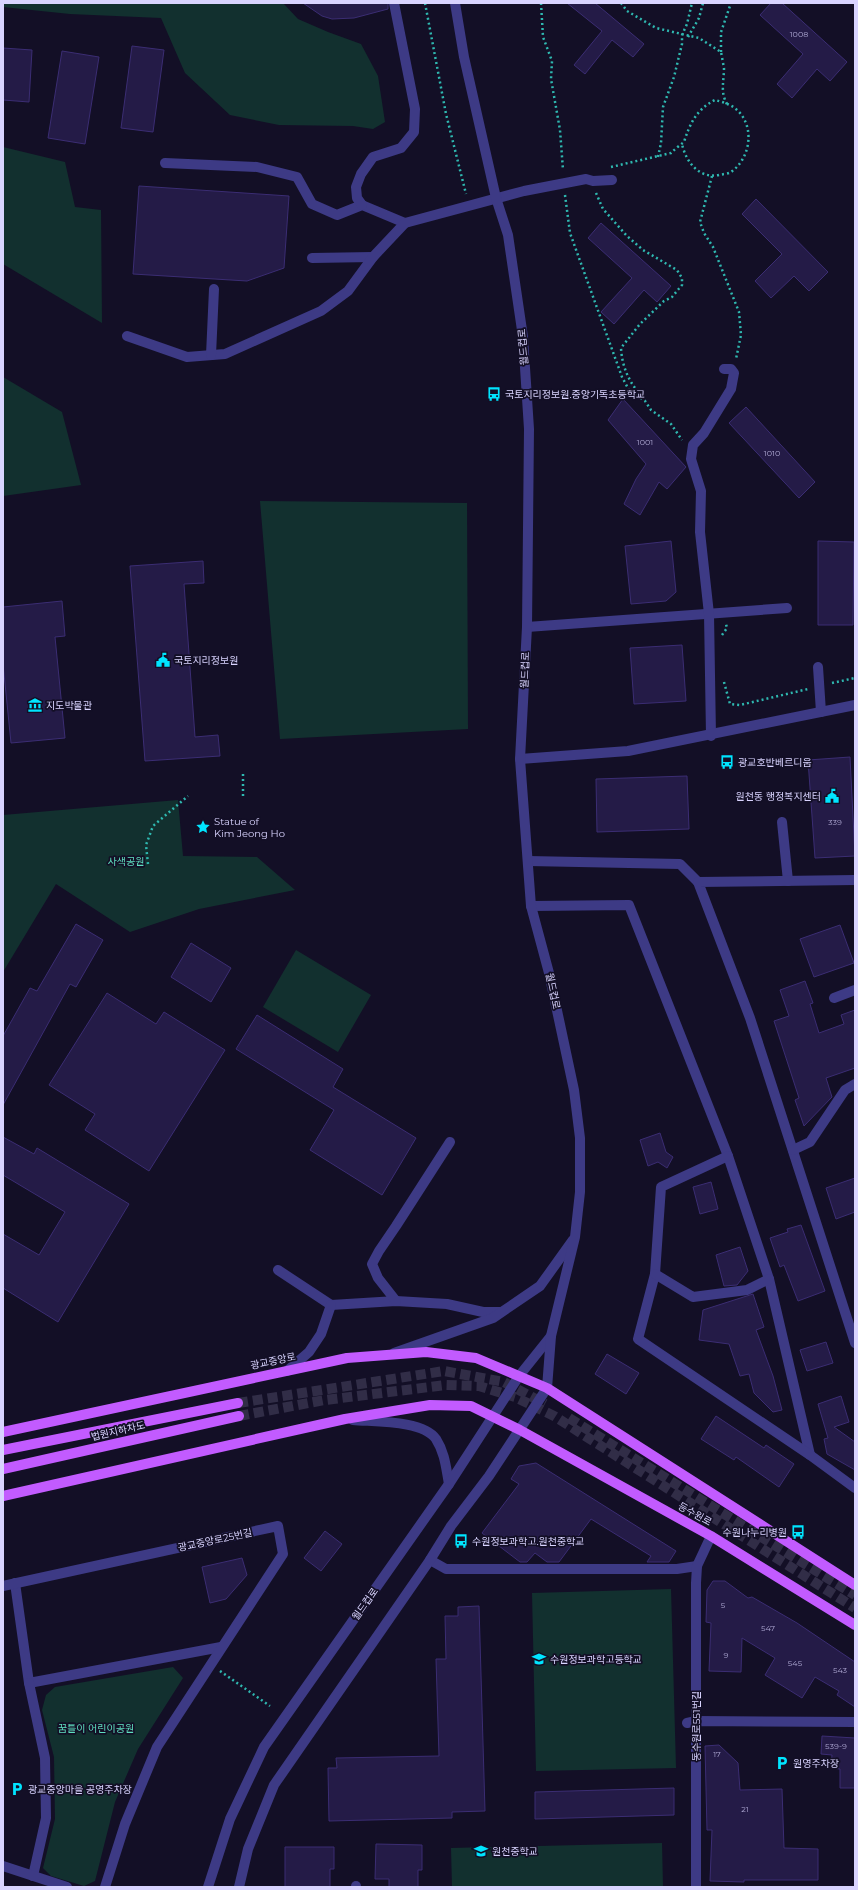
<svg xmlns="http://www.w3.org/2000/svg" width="858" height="1890" font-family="Montserrat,'Noto Sans KR',sans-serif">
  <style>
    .green { fill: #12302f }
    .building { fill: #241b47; stroke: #3b2d73 }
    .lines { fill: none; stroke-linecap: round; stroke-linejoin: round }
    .major-tunnel { stroke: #312d47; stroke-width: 10; stroke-dasharray: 10 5; stroke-linecap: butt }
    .path { stroke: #2fb8b0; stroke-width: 2.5; stroke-dasharray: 2 3; stroke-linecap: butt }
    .minor { stroke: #3d3a85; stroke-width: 10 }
    .major { stroke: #c25bff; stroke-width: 10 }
    .labels { text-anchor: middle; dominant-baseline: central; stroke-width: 3.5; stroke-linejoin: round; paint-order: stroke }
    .number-label { font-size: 8px; fill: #aca6d1 }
    .street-label { font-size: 10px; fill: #d9d4ff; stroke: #130f26 }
    .poi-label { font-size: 10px; fill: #d9d4ff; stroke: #130f26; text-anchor: start }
    .park-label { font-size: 10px; fill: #5fe0c0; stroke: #130f26 }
  </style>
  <rect width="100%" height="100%" fill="#130f26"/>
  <g class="green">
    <path d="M3 3H283L298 19 328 32 361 44 378 76 385 122 373 129 353 126 279 125 230 115 185 73 161 18 70 14 3 7Z"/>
    <path d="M3 147 65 162 75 207 101 210 102 323 3 264Z"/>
    <path d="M3 377 62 412 81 485 3 496Z"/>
    <path d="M260 501 467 503 468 729 280 739Z"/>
    <path d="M178 800 183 856 257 857 295 890 199 909 130 932 56 884 3 972V815Z"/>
    <path d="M296 950 371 995 338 1052 263 1007Z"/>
    <path d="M671 1589 676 1768 536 1771 532 1593Z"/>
    <path d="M173 1667 183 1678 138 1749 115 1802 95 1881 84 1886 51 1876 43 1868 55 1819 54 1757 42 1710 46 1695 55 1687Z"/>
    <path d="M662 1843 663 1887H452L451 1848Z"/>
  </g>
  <g class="building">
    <path d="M303 3H388V9L354 18 332 19 322 16Z"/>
    <path d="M567 3H595L644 44 633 57 612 40 585 74 574 65 602 31Z"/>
    <path d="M771 3H782L847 62 830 81 817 69 792 98 777 84 803 54 760 15Z"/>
    <path d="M132 46 164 50 153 132 121 128Z"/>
    <path d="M3 48 32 50 29 102 3 100Z"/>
    <path d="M62 51 99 57 85 144 48 138Z"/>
    <path d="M139 186 289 196 284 268 247 281 133 274Z"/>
    <path d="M756 199 828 272 809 291 794 276 771 298 755 281 782 254 742 214Z"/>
    <path d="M601 223 671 286 657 302 644 290 614 324 601 312 632 278 588 238Z"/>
    <path d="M623 399 686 467 667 489 659 482 640 515 624 504 636 479 646 464 608 420Z"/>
    <path d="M746 407 815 482 799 498 729 423Z"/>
    <path d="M671 541 676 592 666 601 631 604 625 546Z"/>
    <path d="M818 541 854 542 853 625H818Z"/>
    <path d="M203 561 204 583 184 584 195 737 218 735 220 756 145 761 130 566Z"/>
    <path d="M62 601 65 636 55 637 65 738 11 743 3 664V607Z"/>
    <path d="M682 645 686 701 634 704 630 648Z"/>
    <path d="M850 757 855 856 815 858 808 760Z"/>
    <path d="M687 776 689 829 597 832 596 779Z"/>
    <path d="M76 924 103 940 76 987 70 984 3 1105V1036L30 988 37 991Z"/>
    <path d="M840 925 854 963 814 977 800 939Z"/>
    <path d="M191 943 231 968 211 1002 171 977Z"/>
    <path d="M805 981 813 1003 810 1004 819 1033 844 1024 841 1015 855 1010V1068L826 1078 832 1097 804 1126 795 1100 799 1098 774 1021 789 1016 780 990Z"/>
    <path d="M107 993 156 1024 164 1012 225 1050 149 1171 85 1130 95 1114 49 1085Z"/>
    <path d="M257 1015 343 1069 333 1087 416 1138 382 1195 310 1150 334 1110 236 1049Z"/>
    <path d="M660 1133 666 1152 673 1157 667 1168 658 1162 648 1166 640 1140Z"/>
    <path d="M3 1137 34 1154 37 1148 129 1204 58 1322 3 1288V1234L39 1255 65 1212 3 1175Z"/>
    <path d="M855 1178V1212L836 1219 826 1188Z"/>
    <path d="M711 1182 718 1209 700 1214 693 1187Z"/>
    <path d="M801 1225 825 1291 798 1301 784 1265 780 1267 770 1238 788 1232 787 1229Z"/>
    <path d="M740 1247 748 1271 737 1285 724 1286 716 1255Z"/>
    <path d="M753 1294 764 1327 756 1330 773 1376 782 1410 773 1412 754 1393 749 1374 740 1376 729 1344 699 1340 703 1310Z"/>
    <path d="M826 1342 833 1363 807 1371 800 1350Z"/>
    <path d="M607 1354 639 1373 626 1394 595 1374Z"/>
    <path d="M841 1396 849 1422 834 1427 855 1442V1470L827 1454 824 1439 828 1438 818 1404Z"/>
    <path d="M716 1416 764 1448 766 1445 794 1464 779 1487 736 1457 734 1460 701 1439Z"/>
    <path d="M536 1463 676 1551 669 1562H647L651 1556 591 1519 559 1562H547L535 1553 527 1562H520L482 1533 519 1484 511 1479 519 1466Z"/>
    <path d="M325 1531 342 1544 321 1571 304 1558Z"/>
    <path d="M242 1558 247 1575 226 1599 210 1603 202 1567Z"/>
    <path d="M713 1581H725L748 1598 752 1597 797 1623 855 1662V1707L837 1695 839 1691 815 1677 802 1698 765 1675 775 1658 742 1638 741 1672 709 1671 711 1623 706 1622 707 1590Z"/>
    <path d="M479 1606 485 1811 452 1812V1818L329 1821 328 1768H337L336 1758 439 1756 436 1659H446L445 1616H458V1607Z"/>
    <path d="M822 1736 855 1738V1788H840V1769L831 1768 832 1755 821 1754Z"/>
    <path d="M719 1745 738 1763 740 1790 782 1789 784 1848 818 1849V1880H744V1882L710 1881 712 1830H707L705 1746Z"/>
    <path d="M674 1788V1815L535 1819V1792Z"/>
    <path d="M376 1844 422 1845V1870H418V1887H389V1879H375Z"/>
    <path d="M285 1847H334V1869H330V1887H285Z"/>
  </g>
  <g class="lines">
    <g class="major-tunnel">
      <path d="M238 1403 444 1371 504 1382 545 1404"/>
      <path d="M239 1416 325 1400 446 1385 479 1386 515 1397 554 1416 855 1608"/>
      <path d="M569 1418 855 1595"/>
    </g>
    <g class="path">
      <path d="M425 3 446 114 466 194"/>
      <path d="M541 3 543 37 552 61 551 79 560 130 563 170"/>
      <path d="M621 3 627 11 656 28 699 38 721 52C722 57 723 63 724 68 724 81 720 92 727 104"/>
      <path d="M688 37 699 18 703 3"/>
      <path d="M721 52V32L731 3"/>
      <path d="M658 157 661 143 663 107 674 77 682 44V35L687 24 692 3"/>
      <path d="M611 167 671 153C675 149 680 145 684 142 690 123 697 109 715 100 722 102 731 104 737 110 755 126 751 158 731 172 728 174 723 174 719 175 699 179 686 162 682 144"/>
      <path d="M712 176 700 222 704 233 713 247 739 312 741 335 736 359"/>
      <path d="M596 193 603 209 627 236 643 250 677 270 682 278V285L672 297 664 301 640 324 621 348C622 367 629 382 642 397"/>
      <path d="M565 195 570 233 622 377 629 390 645 401 651 410 671 424 682 440"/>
      <path d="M722 635 727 628 726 624"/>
      <path d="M724 682 730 704 740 705 808 689"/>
      <path d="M832 683 855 678"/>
      <path d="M243 774V796"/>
      <path d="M148 864 146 845 153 826 188 796"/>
      <path d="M220 1671 270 1706"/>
    </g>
    <g class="minor">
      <path d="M165 163 257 167 297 177 312 204 337 215 362 205 405 223"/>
      <path d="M362 205 357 198 356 187 361 174 373 157 401 148 414 132 415 109 394 3"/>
      <path d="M312 258 373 257"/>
      <path d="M127 336 187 357 225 354 321 311 348 291 373 257 405 223 524 191 586 179 593 181 612 180"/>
      <path d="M211 355 214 289"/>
      <path d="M527 627 787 608"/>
      <path d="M818 667 821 712"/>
      <path d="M711 736 709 614 700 532 701 491 691 459 693 445 704 433 731 389 734 373 731 369H724"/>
      <path d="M520 759 628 751 855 705"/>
      <path d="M782 822 788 881"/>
      <path d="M528 861 680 864 698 882"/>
      <path d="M855 880 698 882 750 1018 855 1343"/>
      <path d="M531 906 629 905 728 1156 769 1279 810 1455"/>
      <path d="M834 998 855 990"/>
      <path d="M793 1150 810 1142 845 1090 855 1084"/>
      <path d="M728 1156 661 1187 655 1274 638 1339 810 1455 855 1488"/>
      <path d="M278 1270 331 1305 396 1301 447 1304 483 1312H501"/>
      <path d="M655 1274 693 1297 747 1290 769 1279"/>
      <path d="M396 1301 378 1278 372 1264 379 1251 396 1226 450 1142"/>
      <path d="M394 1353 493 1318 540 1286 573 1240"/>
      <path d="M287 1371 309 1352 321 1334 331 1305"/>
      <path d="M353 1420C374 1422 423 1420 436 1439 445 1453 446 1468 449 1484"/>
      <path d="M430 1560 446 1569H677L697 1566"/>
      <path d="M15 1583 29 1683 221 1647"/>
      <path d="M3 1586 278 1526 283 1554 157 1747 125 1824 105 1887"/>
      <path d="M29 1683 45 1758 46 1818 33 1876"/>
      <path d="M687 1723 696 1721 855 1722"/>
      <path d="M3 1866 67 1887"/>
      <path d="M356 1886V1887"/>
      <path d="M208 1887 230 1819 264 1747 449 1484 519 1376 551 1336"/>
      <path d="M239 1887 248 1849 274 1785 430 1560 451 1526 489 1476 547 1388 551 1336 575 1237 580 1192V1138L574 1090 549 973 531 906 520 759 527 627 529 429 523 337 508 235 496 198 464 57 455 3"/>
      <path d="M696 1887V1583L697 1566 711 1536"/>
    </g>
    <g class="major">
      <path d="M3 1432 347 1358 426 1352 476 1358 547 1388 855 1585"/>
      <path d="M3 1450 238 1403"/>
      <path d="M3 1469 239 1416"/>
      <path d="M3 1496 345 1419 430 1405 471 1406 520 1430 711 1536 855 1625"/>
    </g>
  </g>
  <defs>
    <symbol id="bus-bare" viewBox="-9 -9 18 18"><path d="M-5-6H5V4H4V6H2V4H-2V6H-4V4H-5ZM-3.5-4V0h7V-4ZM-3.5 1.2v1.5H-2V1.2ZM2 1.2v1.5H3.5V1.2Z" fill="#00e5ff" stroke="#130f26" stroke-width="2.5" paint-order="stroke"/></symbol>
    <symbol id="civic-bare" viewBox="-9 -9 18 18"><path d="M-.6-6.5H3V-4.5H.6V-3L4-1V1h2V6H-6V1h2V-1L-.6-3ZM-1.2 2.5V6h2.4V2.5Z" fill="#00e5ff" stroke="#130f26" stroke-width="2.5" paint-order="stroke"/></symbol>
    <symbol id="museum-bare" viewBox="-9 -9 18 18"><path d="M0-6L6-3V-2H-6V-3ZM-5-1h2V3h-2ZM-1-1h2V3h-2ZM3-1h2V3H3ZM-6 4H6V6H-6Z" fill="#00e5ff" stroke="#130f26" stroke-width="2.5" paint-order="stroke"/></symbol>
    <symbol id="sight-bare" viewBox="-9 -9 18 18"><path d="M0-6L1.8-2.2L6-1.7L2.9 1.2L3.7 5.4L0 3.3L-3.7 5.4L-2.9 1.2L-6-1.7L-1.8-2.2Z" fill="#00e5ff" stroke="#130f26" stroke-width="2.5" paint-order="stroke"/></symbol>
    <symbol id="school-bare" viewBox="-9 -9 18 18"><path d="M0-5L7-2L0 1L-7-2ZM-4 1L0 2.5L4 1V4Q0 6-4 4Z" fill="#00e5ff" stroke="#130f26" stroke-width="2.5" paint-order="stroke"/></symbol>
    <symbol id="parking-bare" viewBox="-9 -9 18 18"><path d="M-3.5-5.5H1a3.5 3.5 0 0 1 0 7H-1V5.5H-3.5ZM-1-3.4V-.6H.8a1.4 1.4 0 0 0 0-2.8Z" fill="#00e5ff" stroke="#130f26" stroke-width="2.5" paint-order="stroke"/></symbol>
  </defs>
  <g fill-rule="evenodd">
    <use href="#bus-bare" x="484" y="384" width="20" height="20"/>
    <use href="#civic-bare" x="153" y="650" width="20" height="20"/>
    <use href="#museum-bare" x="25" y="695" width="20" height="20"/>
    <use href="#bus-bare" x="717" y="752" width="20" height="20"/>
    <use href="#civic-bare" x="822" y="786" width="20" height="20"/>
    <use href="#sight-bare" x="193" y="817" width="20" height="20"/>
    <use href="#bus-bare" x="788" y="1522" width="20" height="20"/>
    <use href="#bus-bare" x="451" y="1531" width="20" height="20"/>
    <use href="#school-bare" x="529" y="1649" width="20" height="20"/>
    <use href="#parking-bare" x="772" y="1753" width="20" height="20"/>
    <use href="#parking-bare" x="7" y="1779" width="20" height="20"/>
    <use href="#school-bare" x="471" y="1841" width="20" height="20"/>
  </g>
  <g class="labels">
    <g class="number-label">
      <text x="799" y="34">1008</text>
      <text x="645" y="442">1001</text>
      <text x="772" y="453">1010</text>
      <text x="835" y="822">339</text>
      <text x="723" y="1605">5</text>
      <text x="768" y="1628">547</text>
      <text x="726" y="1655">9</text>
      <text x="795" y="1663">545</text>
      <text x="840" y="1670">543</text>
      <text x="836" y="1746">539-9</text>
      <text x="717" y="1754">17</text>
      <text x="745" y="1809">21</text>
    </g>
    <g class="street-label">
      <text transform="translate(523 347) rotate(-95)">월드컵로</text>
      <text transform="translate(525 670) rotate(-88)">월드컵로</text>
      <text transform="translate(553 991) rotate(78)">월드컵로</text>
      <text transform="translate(273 1361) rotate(-12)">광교중앙로</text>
      <text transform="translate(118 1431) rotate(-13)">법원지하차도</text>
      <text transform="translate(695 1514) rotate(29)">동수원로</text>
      <text transform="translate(215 1540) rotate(-12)">광교중앙로25번길</text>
      <text transform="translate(365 1604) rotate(-55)">월드컵로</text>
      <text transform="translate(696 1726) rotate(-90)">동수원로551번길</text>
    </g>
    <g class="poi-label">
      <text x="505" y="394">국토지리정보원.중앙기독초등학교</text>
      <text x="174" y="660">국토지리정보원</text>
      <text x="46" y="705">지도박물관</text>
      <text x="738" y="762">광교호반베르디움</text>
      <text x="821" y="796" text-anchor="end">원천동 행정복지센터</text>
      <text x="214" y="821">Statue of<tspan x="214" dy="12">Kim Jeong Ho</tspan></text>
      <text x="787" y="1532" text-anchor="end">수원나누리병원</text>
      <text x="472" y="1541">수원정보과학고.원천중학교</text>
      <text x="550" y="1659">수원정보과학고등학교</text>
      <text x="793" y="1763">원영주차장</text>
      <text x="28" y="1789">광교중앙마을 공영주차장</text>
      <text x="492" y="1851">원천중학교</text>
    </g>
    <g class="park-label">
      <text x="126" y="861">사색공원</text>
      <text x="96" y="1728">꿈틀이 어린이공원</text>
    </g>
  </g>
  <rect width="858" height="1890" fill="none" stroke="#d9d4ff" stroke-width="8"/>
</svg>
